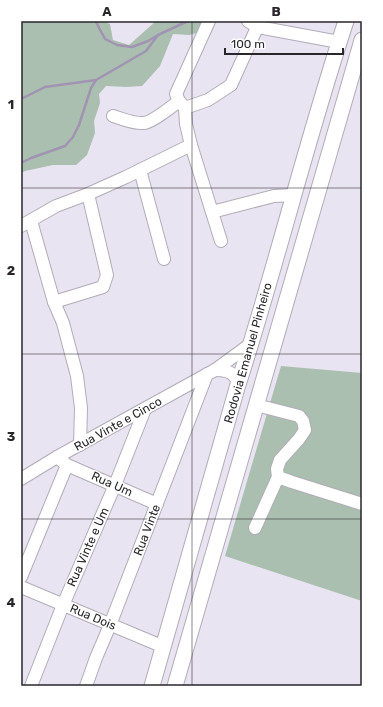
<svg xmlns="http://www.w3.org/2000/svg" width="383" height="707" font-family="Rubik,sans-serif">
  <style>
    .green { fill: #aabfaf }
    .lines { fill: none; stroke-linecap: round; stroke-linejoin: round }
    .stream { stroke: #a194b2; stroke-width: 2.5 }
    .minor-casing { stroke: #b1acb8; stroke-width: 14 }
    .major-casing { stroke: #b1acb8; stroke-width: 17 }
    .minor { stroke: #fff; stroke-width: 12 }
    .major { stroke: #fff; stroke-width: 15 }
    .grid { fill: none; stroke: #28262b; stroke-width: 1; stroke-opacity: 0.55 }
    .labels { text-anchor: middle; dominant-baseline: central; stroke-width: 3; stroke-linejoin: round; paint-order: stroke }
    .street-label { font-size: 12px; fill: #28262b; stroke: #fff }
    .neatline { fill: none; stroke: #28262b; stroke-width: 1.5 }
    .grid-label { font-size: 13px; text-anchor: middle; font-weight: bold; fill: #28262b }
  </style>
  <rect width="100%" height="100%" fill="#e9e4f1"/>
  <g class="green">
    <path d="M21 21H102L110 24 113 40 129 45 156 21H205L200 32 189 35 173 34 160 66 142 86 126 87 106 86 99 94 100 103 94 121 95 133 87 155 76 165H53L25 171 21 173Z"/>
    <path d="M281 366 362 373V601L225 556Z"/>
  </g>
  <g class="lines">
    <g class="stream">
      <path d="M94 21 96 22 105 39 117 45 132 47 148 41 158 35 188 21"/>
      <path d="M21 99 45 87 96 80 146 51 158 35"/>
      <path d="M21 163 31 158 65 146 73 137 79 125 91 88 96 80"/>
    </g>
    <defs>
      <g id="minor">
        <path d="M248 21 258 27 339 42"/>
        <path d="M185 108 186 124 191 145 221 241"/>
        <path d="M185 108 208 100 231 85 260 21"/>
        <path d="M185 108 179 101 176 94 209 21"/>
        <path d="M113 116C123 119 134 124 144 123 153 122 171 107 179 101"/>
        <path d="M140 170 164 259"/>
        <path d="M212 212 274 196 293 195"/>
        <path d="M31 221 54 302 63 323 77 376 81 408 80 445"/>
        <path d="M21 226 56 206 88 194 126 177 191 145"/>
        <path d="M54 302 103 287 107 275 88 194"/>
        <path d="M215 370C222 370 232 371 236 378 237 381 237 385 237 388"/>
        <path d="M256 405 299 416 303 421 305 430 299 439 280 460 277 469 278 477 292 482 362 504"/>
        <path d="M67 465 157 504"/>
        <path d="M21 479 57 457 215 370 252 343"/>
        <path d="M255 528 278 477"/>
        <path d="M21 577 67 465 57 457"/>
        <path d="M21 587 164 647"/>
        <path d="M31 686 63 605 115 485 145 409"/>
        <path d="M86 686 96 658 110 625 207 374"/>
      </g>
      <g id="major">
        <path d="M152 686 237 388C276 267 306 142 346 21"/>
        <path d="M175 686 362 40"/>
      </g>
    </defs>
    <use href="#minor" class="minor-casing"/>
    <use href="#major" class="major-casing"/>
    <use href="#minor" class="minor"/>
    <use href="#major" class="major"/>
  </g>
  <path class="grid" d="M192 21V686M21 188H362M21 354H362M21 519H362"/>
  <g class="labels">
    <g class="street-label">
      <text transform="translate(248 353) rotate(-74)">Rodovia Emanuel Pinheiro</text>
      <text transform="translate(118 424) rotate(-29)">Rua Vinte e Cinco</text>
      <text transform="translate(112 484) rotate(24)">Rua Um</text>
      <text transform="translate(147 530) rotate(-69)">Rua Vinte</text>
      <text transform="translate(88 547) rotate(-66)">Rua Vinte e Um</text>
      <text transform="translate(93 617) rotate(23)">Rua Dois</text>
    </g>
  </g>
  <rect width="383" height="707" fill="none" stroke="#ffffff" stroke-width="44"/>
  <path d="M225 48v6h118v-6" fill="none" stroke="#28262b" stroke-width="2"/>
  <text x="231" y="48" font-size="12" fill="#28262b" stroke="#ffffff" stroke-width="3" paint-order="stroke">100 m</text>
  <rect x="22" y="22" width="339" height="663" class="neatline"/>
  <g class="grid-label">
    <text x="107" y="16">A</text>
    <text x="276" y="16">B</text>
    <text x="11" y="109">1</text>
    <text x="11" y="275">2</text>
    <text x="11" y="441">3</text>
    <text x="11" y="607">4</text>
  </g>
</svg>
